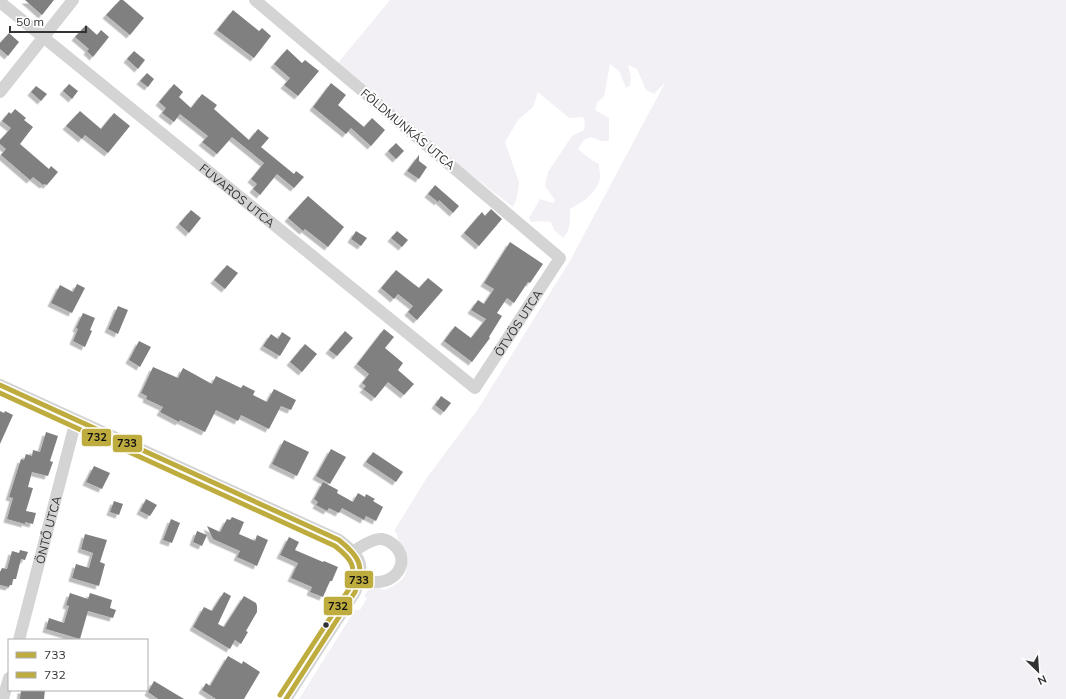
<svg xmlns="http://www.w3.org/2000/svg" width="1066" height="699" font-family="Mulish,sans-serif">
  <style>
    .green { fill: #f2f0f5 }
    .building { fill: #808080; filter: url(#shadow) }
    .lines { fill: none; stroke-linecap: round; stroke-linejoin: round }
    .minor { stroke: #d4d4d4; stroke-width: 12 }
    .bus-1-casing { stroke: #fff; stroke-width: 8 }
    .bus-2-casing { stroke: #fff; stroke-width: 8 }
    .bus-1 { stroke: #bfac3e; stroke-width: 5 }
    .bus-2 { stroke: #bfac3e; stroke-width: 5 }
    .bus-dot { fill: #323232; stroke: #fff; stroke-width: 1.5 }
    .labels { text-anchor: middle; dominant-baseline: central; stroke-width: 4; stroke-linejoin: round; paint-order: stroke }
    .street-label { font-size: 12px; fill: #323232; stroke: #fff }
    .line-badge { stroke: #fff; stroke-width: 1.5 }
    .pale-badge-label { font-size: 11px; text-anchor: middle; font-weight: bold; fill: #111 }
  </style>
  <defs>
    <filter id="shadow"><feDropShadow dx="-3.5" dy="3.5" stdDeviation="0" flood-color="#0004"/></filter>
  </defs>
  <rect width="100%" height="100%" fill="#fff"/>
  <path class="green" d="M390 0H1066V699H299L355 610H360L367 598 364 596 370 587 373 585 384 590C403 583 412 573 404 553 401 545 398 541 396 532L394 531 426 479 478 409 571 259 665 83 654 94 646 90 637 69 628 65 631 77 630 86 626 88 619 71 610 64 604 97 598 101 595 110 609 118V141H601L591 137 584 140 578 149 590 159 599 164C599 168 600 173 600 177 598 192 582 203 570 209 570 220 571 231 563 238L554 230 551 222 542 221 531 222 529 218 540 199 553 203 555 200 545 186 548 172 572 136 584 130 585 122 583 117 569 118 538 92 533 107 518 120 505 142 519 182 517 197 513 207 452 160 338 63Z"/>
  <g class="building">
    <path d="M25 0H54L42 15Z"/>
    <path d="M120 0H123L144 18 130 35 106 15Z"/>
    <path d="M233 10 259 31 262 28 271 36 254 58 217 30Z"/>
    <path d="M86 25 97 35 101 30 109 37 93 57 87 51 89 49 75 37Z"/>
    <path d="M9 33 19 42 8 56 0 49V43Z"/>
    <path d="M287 49 302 63 305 60 319 71 298 96 284 85 290 78 274 64Z"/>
    <path d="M134 51 145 60 138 69 127 59Z"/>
    <path d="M147 73 154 79 148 87 140 81Z"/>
    <path d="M331 83 346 95 338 105 364 127 372 118 385 130 371 146 351 128 346 134 313 107Z"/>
    <path d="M69 84 78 91 72 99 63 91Z"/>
    <path d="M174 84 183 92 179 97 191 108 202 94 217 105 214 109 249 140 258 129 269 138 261 147 294 174 296 171 304 177 294 188 277 174 260 195 253 189 257 184 251 179 264 163 232 137 217 154 202 142 208 136 180 114 174 122 162 113 166 108 159 102Z"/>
    <path d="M36 86 47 94 41 101 31 92Z"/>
    <path d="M15 109 26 118 24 120 33 127 20 144 49 169 51 166 58 172 47 185 44 184 43 185 33 177 30 180 1 155 6 149 0 144V140L11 128 2 121 9 112 11 114Z"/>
    <path d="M80 111 101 129 114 113 130 126 108 153 85 135 82 139 66 126Z"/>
    <path d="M396 143 404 151 396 159 388 151Z"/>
    <path d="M419 155V161L427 167 419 179 407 171Z"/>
    <path d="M435 185 459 206 453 213 439 200 438 202 428 194Z"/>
    <path d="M308 196 344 227 328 247 305 229 303 231 288 218Z"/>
    <path d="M491 209 502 219 479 246 464 233 482 212 485 216Z"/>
    <path d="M191 210 201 218 189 233 179 224Z"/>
    <path d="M356 231 367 238 361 246 351 239Z"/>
    <path d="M397 231 408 240 402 247 391 238Z"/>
    <path d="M510 242 543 264 530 283 528 282 514 303 507 298 497 313 502 316 489 337 490 338 472 362 444 341 455 326 471 338 486 319 471 310 478 300 484 304 494 289 484 283Z"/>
    <path d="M227 265 238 273 225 289 214 280Z"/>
    <path d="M396 270 419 288 428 278 443 290 417 320 408 312 413 306 398 294 394 299 381 288Z"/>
    <path d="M77 284 85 288 72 313 51 303 60 285 73 292Z"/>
    <path d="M118 306 128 310 118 334 108 329Z"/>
    <path d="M83 313 95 318 90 330 92 331 85 347 73 341 78 329 76 328Z"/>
    <path d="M384 329 394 337 385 348 403 363 398 370 414 384 404 395 388 382 375 398 363 389 366 386 362 383 369 374 357 364Z"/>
    <path d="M345 331 353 338 337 356 329 350Z"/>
    <path d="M282 332 291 338 280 356 263 346 271 334 278 339Z"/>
    <path d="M139 341 151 347 140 367 129 360Z"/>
    <path d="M305 344 317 354 302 372 290 362Z"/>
    <path d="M153 367 178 378 183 368 212 384 216 376 241 388 243 385 255 391 253 395 267 402 274 389 296 400 291 410 281 406 269 429 241 415 238 421 216 410 205 432 180 420 179 422 160 412 163 407 146 399 147 396 141 393Z"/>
    <path d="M441 396 451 403 444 412 435 405Z"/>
    <path d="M0 411 4 413 5 411 13 415 0 444Z"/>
    <path d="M46 432 58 436 50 461 53 462 48 476 32 472 28 487 33 488 26 511 36 513 33 524 25 522V524L7 519 13 498 9 497 21 459 24 460 26 454 32 456 33 450 40 452Z"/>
    <path d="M284 440 309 452 297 476 272 464Z"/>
    <path d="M331 449 346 457 330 484 316 476Z"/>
    <path d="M373 452 403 472 396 482 366 462Z"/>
    <path d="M94 466 110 473 102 489 86 482Z"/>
    <path d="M323 482 338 490 337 493 353 502 358 493 365 497 366 494 375 499 373 501 383 507 376 521 366 516 364 520 342 508 339 513 329 508 327 511 316 505 318 502 314 499Z"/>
    <path d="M146 499 157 505 150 516 140 511Z"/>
    <path d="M114 501 123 504 119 515 110 512Z"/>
    <path d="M232 517 244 522 239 534 255 541 257 535 268 540 257 566 237 557 240 551 213 539 207 526 220 532 227 519 230 520Z"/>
    <path d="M171 519 180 523 172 543 163 540Z"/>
    <path d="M197 531 207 535 202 546 193 542Z"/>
    <path d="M85 534 107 540 100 562 105 564 99 586 72 578 76 564 89 568 93 553 81 549Z"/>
    <path d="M289 537 299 542 295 550 323 562 324 561 338 567 332 581H330L323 597 310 592 312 587 291 578 298 563 280 555Z"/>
    <path d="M20 550 28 552 25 560 21 559 16 579H13L12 585H10L9 587 0 585V572L2 568 7 569 12 551 19 553Z"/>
    <path d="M224 592 231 596 218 624 224 627 244 596 256 603 257 606V612L246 631 248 632 241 644 235 640 230 649 193 627 204 607 212 611Z"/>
    <path d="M70 593 88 599 90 593 112 600 110 608 116 610 113 618 88 611 80 639 46 629 49 618 64 623 69 606 66 605Z"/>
    <path d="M228 656 242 664 243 661 260 672 244 699H216L202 690 206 683 210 686Z"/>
    <path d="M154 681 184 699H158L148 692Z"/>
    <path d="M21 690H45L44 699H20Z"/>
  </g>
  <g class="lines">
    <g class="minor">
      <path id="s1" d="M0 2 475 388 560 258 255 0"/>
      <path d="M0 92 73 0"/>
      <path d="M0 385 339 540C361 557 366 565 355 592L286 699"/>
      <path d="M354 551C360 547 374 538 382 539 388 540 392 543 396 547 410 563 395 583 376 582 371 582 365 580 360 579"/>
      <path id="s2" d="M19 640 76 420"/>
      <path d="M3 699 9 678"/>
    </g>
    <defs>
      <path id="bus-1" d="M0 385 339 540C360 557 365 566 355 592L286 699"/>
      <path id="bus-2" d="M0 393 335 546C353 560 357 567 349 589L280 695"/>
    </defs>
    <use href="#bus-1" class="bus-1-casing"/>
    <use href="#bus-2" class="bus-2-casing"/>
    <use href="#bus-1" class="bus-1"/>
    <use href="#bus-2" class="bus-2"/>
  </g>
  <circle class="bus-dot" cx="326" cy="625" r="3.5"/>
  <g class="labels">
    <g class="street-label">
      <text transform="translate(408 129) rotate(40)">FÖLDMUNKÁS UTCA</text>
      <text stroke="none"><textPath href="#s1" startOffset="306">FUVAROS UTCA</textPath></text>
      <text stroke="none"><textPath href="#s1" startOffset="690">ÖTVÖS UTCA</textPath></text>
      <text stroke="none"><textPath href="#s2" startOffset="114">ÖNTŐ UTCA</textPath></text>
    </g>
  </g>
  <g class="line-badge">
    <rect x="81" y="428" width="31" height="19" rx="4" fill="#bfac3e"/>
    <rect x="112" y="434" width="31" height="19" rx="4" fill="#bfac3e"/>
    <rect x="344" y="570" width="30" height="19" rx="4" fill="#bfac3e"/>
    <rect x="323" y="596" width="30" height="20" rx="4" fill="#bfac3e"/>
  </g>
  <g class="pale-badge-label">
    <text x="97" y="441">732</text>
    <text x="127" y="447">733</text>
    <text x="359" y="584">733</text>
    <text x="338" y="610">732</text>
  </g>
  <rect x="8" y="639" width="140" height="52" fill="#ffffff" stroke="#adadad"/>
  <rect x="16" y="652" width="20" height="6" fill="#bfac3e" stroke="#adadad"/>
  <text x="44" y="659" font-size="12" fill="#323232">733</text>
  <rect x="16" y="672" width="20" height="6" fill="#bfac3e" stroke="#adadad"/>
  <text x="44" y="679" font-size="12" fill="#323232">732</text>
  <g transform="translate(1038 671) rotate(155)" stroke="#ffffff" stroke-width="3" paint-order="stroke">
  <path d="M0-3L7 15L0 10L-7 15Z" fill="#323232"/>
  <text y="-6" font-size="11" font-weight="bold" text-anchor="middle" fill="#323232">N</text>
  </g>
  <path d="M10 26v6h76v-6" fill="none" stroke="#323232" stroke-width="2"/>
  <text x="16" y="26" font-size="12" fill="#323232" stroke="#ffffff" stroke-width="3" paint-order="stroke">50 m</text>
</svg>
